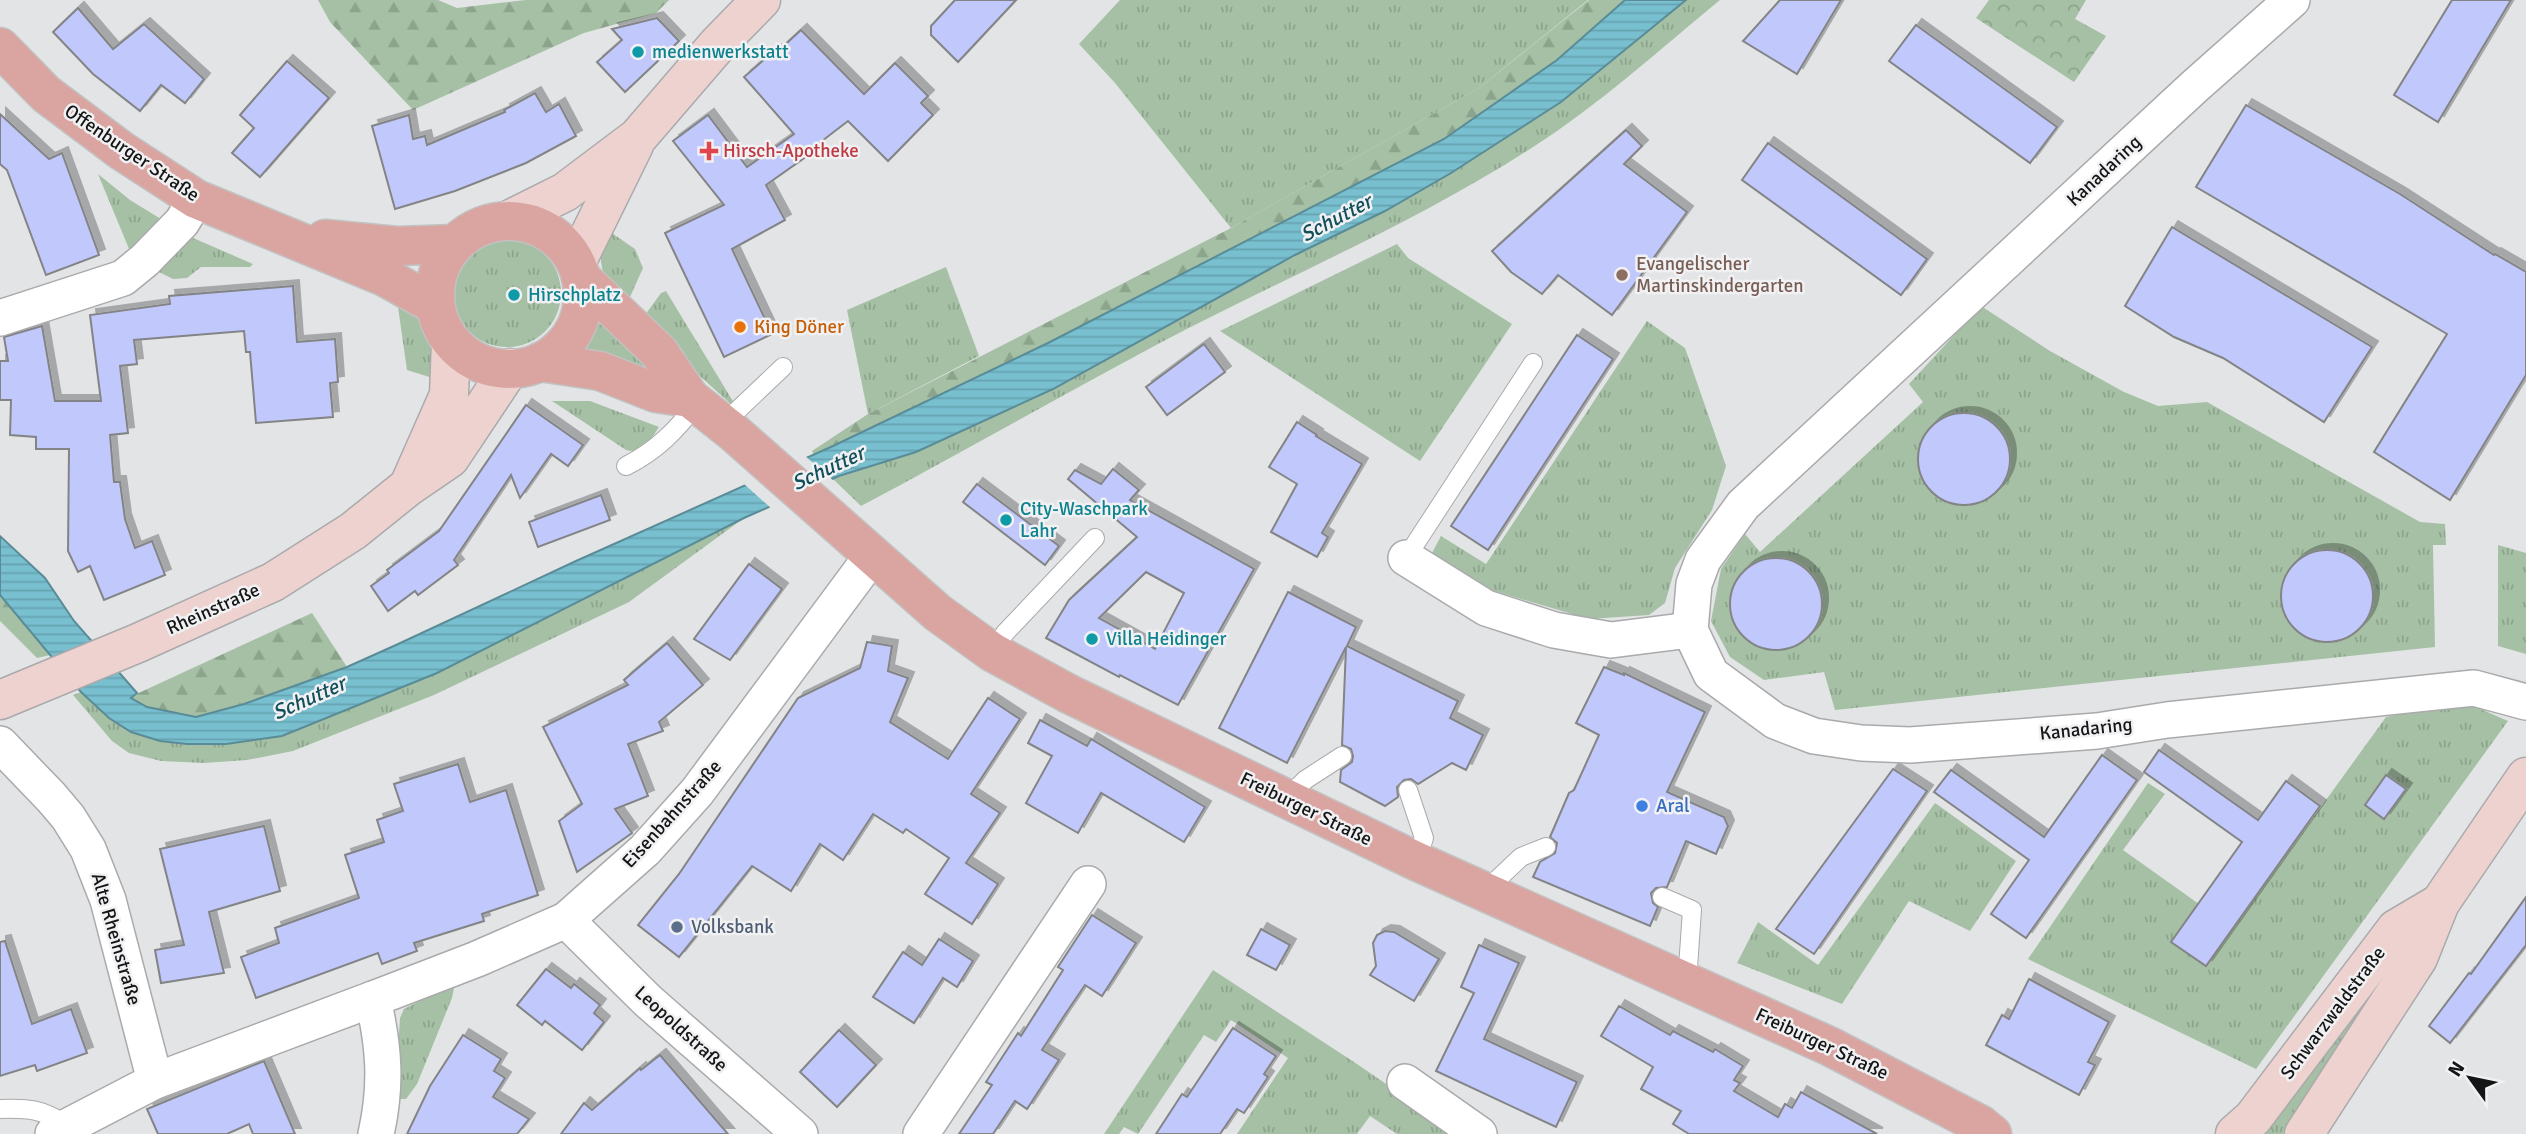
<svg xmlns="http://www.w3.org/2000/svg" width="2526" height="1134" font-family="Signika,sans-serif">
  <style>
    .grass { fill: url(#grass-tufts) }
    .forest { fill: url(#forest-firs) }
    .park { fill: url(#park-crowns) }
    .water { fill: url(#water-rules); stroke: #5a8c97; stroke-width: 2 }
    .pier { fill: #e3e4e6 }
    .building { fill: #c1c8fc; stroke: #838485; stroke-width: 2; fill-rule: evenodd; filter: url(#shadow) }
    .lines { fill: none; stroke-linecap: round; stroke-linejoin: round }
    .lane-casing { stroke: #aaaaac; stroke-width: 20 }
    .street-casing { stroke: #aaaaac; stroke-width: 38 }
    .secondary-casing { stroke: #aaaaac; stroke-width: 41 }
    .primary-casing { stroke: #c2c2c2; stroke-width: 41 }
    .lane { stroke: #fff; stroke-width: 18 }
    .street { stroke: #fff; stroke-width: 35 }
    .secondary { stroke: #edd2d0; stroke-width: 38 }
    .primary { stroke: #daa5a1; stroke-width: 38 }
    .culture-dot { fill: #0f9aa8; stroke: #f1f1f3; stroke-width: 2.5 }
    .health-dot { fill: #e0444e; stroke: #f1f1f3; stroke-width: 2.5 }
    .education-dot { fill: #8d6e63; stroke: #f1f1f3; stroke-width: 2.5 }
    .food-dot { fill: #e8710a; stroke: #f1f1f3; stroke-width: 2.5 }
    .shop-dot { fill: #3f7fe0; stroke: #f1f1f3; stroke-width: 2.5 }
    .service-dot { fill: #5c6f8a; stroke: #f1f1f3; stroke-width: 2.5 }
    .labels { text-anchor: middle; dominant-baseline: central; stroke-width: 5; stroke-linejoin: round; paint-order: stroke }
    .culture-label { font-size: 19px; fill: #0d838f; stroke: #f1f1f3; text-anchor: start }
    .health-label { font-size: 19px; fill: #be3a42; stroke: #f1f1f3; text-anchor: start }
    .street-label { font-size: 19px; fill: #141515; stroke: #f1f1f3 }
    .education-label { font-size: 19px; fill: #785e54; stroke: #f1f1f3; text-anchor: start }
    .food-label { font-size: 19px; fill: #c56008; stroke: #f1f1f3; text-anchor: start }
    .shop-label { font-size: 19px; fill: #366cbe; stroke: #f1f1f3; text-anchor: start }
    .service-label { font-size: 19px; fill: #4e5e75; stroke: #f1f1f3; text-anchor: start }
    .water-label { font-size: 21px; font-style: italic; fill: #114f5a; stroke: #f1f1f3 }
  </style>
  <defs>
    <pattern id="grass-tufts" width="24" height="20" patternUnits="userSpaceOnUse" patternTransform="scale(1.75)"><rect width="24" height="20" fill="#a5c0a4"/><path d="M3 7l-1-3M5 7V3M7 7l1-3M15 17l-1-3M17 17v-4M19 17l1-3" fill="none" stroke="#8da48c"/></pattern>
    <pattern id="forest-firs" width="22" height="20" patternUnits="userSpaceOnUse" patternTransform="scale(1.75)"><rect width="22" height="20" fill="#a5c0a4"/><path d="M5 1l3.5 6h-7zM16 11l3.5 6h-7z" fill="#8da48c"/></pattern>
    <pattern id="park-crowns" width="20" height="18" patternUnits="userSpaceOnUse" patternTransform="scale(1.75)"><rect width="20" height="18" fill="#a5c0a4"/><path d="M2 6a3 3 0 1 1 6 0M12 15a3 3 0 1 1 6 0" fill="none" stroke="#8da48c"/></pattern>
    <pattern id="water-rules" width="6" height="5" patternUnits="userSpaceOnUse" patternTransform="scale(1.75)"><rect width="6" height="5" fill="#78bfcf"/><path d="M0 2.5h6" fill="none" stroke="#67a3b1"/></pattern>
    <filter id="shadow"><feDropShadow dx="6" dy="-6" stdDeviation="0" flood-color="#0004"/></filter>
  </defs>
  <rect width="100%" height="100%" fill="#e3e4e6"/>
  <g class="grass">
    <path d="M1120 0H1588L1479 88 1231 228 1115 83 1079 44Z"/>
    <path d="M1686 0H1720C1659 50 1599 105 1533 147 1414 224 1283 278 1158 344 1059 397 961 453 861 506L833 479 916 452 1052 389 1295 255 1385 211 1451 173 1561 102Z"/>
    <path d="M98 174 130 200 169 224 132 256Z"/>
    <path d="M606 229 635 249 643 268 626 306C603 281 594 263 606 229Z"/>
    <path d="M184 234 253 264 250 267H201L187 278 173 279 151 268Z"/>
    <circle cx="507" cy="293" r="54"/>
    <path d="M1397 244 1408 258 1512 324 1420 461 1220 331Z"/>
    <path d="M946 267 979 356 868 414 847 310Z"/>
    <path d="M666 291 734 403 732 405 640 322 661 293Z"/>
    <path d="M397 300C430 322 440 341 439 380L407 370Z"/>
    <path d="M1981 306 2050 351 2124 392 2158 406 2207 402 2420 522 2445 524 2446 545H2433L2435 647 1835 710 1824 672 1764 680 1730 657 1711 621 1721 569 1745 534 1760 552 1923 402 1909 384Z"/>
    <path d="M600 318 669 383 585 350Z"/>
    <path d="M1647 321 1685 348 1726 466 1712 510 1675 568 1665 603 1649 615 1589 619 1494 591 1432 553 1441 536 1486 564Z"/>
    <path d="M552 401H590L659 427C650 440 644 455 626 450Z"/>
    <path d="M744 518 629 602 434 695 293 751 247 760 204 763 161 761 129 753 112 741 73 695 81 692 109 718 282 736 437 673Z"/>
    <path d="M2498 545 2526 553V654L2498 646Z"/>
    <path d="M2443 704H2469L2508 721 2256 1069 2028 959 2148 783 2165 794 2123 850 2199 904 2171 942 2206 966 2386 717Z"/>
    <path d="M1935 803 2016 861 1970 931 1909 901 1842 1004 1737 963 1758 922 1818 965Z"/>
    <path d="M2417 933 2290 1118 2283 1134H2253Z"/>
    <path d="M1213 970 1357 1064 1459 1134H1397L1370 1116 1357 1134H1237L1288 1058 1231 1020 1216 1042 1204 1035 1138 1134 1124 1127 1119 1134H1104Z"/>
    <path d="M449 986 454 988 452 998 417 1084 406 1099H400L396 1084 400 1018 404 1009Z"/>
  </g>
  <g class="forest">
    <path d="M318 0H438L457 8 526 0H669L656 13 584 33 413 110 330 22Z"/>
    <path d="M1589 0H1625L1557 60 1444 139 1050 342 833 446 814 455 812 451 868 414 1231 228 1479 88Z"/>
    <path d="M0 595 50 655 37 658 0 621Z"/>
    <path d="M312 613 347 667 244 704 196 717 147 707 130 697Z"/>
  </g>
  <path class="park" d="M1989 0H2086L2075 19 2106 36 2074 82 1976 18Z"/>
  <path class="water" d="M1625 0H1686L1561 102 1451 173 1385 211 1295 255 1053 389 916 452 839 476 744 518 437 673 282 736 226 744H187L160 741 131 732 109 718 81 692 0 595V536L45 578 74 621 137 693 131 698 147 707 196 717 244 704 347 667 396 645 576 561 833 446 1050 342 1444 139 1557 60Z"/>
  <path class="pier" d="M804 455 835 482 773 510 743 483Z"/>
  <g class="building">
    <path d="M955 0H1016L958 62 931 35V26Z"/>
    <path d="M1780 0H1841L1797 74 1743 41Z"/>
    <path d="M2452 0H2511L2438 122 2394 95Z"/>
    <path d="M78 8 113 49 144 24 204 79 185 103 161 85 140 111 93 74 53 32Z"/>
    <path d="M657 18 679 41 625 92 597 62 622 40 612 29Z"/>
    <path d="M1916 25 2057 127 2030 163 1889 61Z"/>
    <path d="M801 30 864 94 895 63 928 96 921 103 933 115 888 161 848 121 805 154 807 156 766 185 785 220 732 249 772 334 724 357 665 233 724 205 673 141 708 115 747 167 794 134 744 77 775 50 777 52Z"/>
    <path d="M287 61 329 98 260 177 232 153 254 128 240 115Z"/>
    <path d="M535 93 546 112 559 104 576 136 526 163 455 191 395 209 372 126 409 115 413 139 425 136 427 145 505 112 504 110Z"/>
    <path d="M2246 105 2400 194 2494 255 2495 254 2526 272V375L2450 500 2374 452 2447 334 2196 187Z"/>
    <path d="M0 114 49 159 62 153 99 255 46 275 7 170 0 164Z"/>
    <path d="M1626 130 1642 146 1624 164 1687 212 1612 315 1558 275 1542 294 1511 272 1492 251Z"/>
    <path d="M1768 143 1927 259 1901 295 1742 180Z"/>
    <path d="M2172 227 2372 347 2324 422 2223 358 2174 337 2125 306Z"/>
    <path d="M293 286 297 342 335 339 338 382 330 383 333 417 256 423 250 352H246L244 331 134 340 137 364 120 366 128 433 110 435 114 482H120L125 519 135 548 152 541 165 575 104 600 90 566 78 572 68 551 69 449H36V437L10 435 11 400H0V361H8L4 337 42 326 55 401H101L90 315 170 304 169 296Z"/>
    <path d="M1577 335 1613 359 1488 550 1451 526Z"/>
    <path d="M1204 344 1225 372 1167 415 1146 387Z"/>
    <path d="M526 405 583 445 568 466 551 454 520 498 511 475 454 560 458 565 418 595 415 591 388 611 371 586 389 573 387 570 439 531Z"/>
    <circle cx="1964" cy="459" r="46"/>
    <path d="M1297 422 1317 435 1316 436 1362 464 1322 533 1328 537 1317 557 1271 532 1297 484 1269 467Z"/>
    <path d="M1113 469 1139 490 1130 500 1254 569 1178 705 1120 675 1119 677 1046 638 1069 600 1137 537 1068 479 1075 470 1101 484ZM1146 572 1184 593 1155 649 1099 618Z"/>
    <path d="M977 484 1059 546 1045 565 963 502Z"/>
    <path d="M601 495 610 520 538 547 529 522Z"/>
    <circle cx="2327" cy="596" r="46"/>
    <circle cx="1776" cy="604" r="46"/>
    <path d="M749 564 782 589 730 660 694 639Z"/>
    <path d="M1288 592 1356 627 1347 646 1458 701 1450 718 1483 735 1466 770 1452 763 1418 784 1411 779 1404 780 1397 787 1398 797 1385 806 1340 782 1341 770 1352 762 1353 756 1351 749 1342 745 1346 647 1287 763 1219 728Z"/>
    <path d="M867 642 892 646 888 671 908 678 890 722 948 759 988 698 1020 719 971 794 1000 813 966 863 998 884 972 924 925 894 949 858 906 829 903 833 873 814 843 860 820 844 791 891 752 866 679 957 638 925 679 874 798 698 860 668Z"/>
    <path d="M667 643 703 685 659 722 663 731 628 744 648 796 615 809 632 833 577 872 559 821 582 804 543 727 628 685 624 680Z"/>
    <path d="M1604 667 1624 675V673L1705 712 1667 792 1724 817 1728 826 1716 854 1686 841 1667 887 1656 888 1651 893 1653 903 1658 907 1650 926 1533 877 1540 862 1555 853 1557 843 1550 837 1569 793 1574 790 1599 735 1576 723Z"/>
    <path d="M1040 720 1087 746 1091 739 1205 807 1184 842 1101 793 1078 833 1026 803 1052 756 1028 743Z"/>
    <path d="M2159 750 2258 820 2286 781 2320 806 2206 966 2171 942 2242 842 2144 772Z"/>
    <path d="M2102 755 2137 780 2026 938 1991 914 2029 860 1934 792 1951 770 2044 837Z"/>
    <path d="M458 764 470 802 506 790 538 895 482 914 484 921 414 943 417 951 382 964 378 953 256 998 241 957 279 943 275 928 359 898 345 855 384 842 377 820 403 811 394 784Z"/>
    <path d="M1893 769 1927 791 1814 954 1776 929Z"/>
    <path d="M2386 775 2406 789 2384 819 2365 805Z"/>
    <path d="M264 826 280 891 209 912 224 973 161 983 155 950 184 945 160 849Z"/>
    <path d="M2526 897V945L2450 1043 2429 1026 2469 973 2471 974Z"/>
    <path d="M1092 915 1136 943 1102 996 1085 985 1064 1016 1042 1050 1059 1060 1027 1109 1015 1101 993 1134H959L992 1085 986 1082 1018 1033 1021 1036 1063 970 1058 967Z"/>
    <path d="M1261 929 1290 945 1276 970 1247 955Z"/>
    <path d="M1385 931 1394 932 1439 959 1414 1001 1370 975 1376 966 1373 943 1377 935Z"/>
    <path d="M939 939 973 961 957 987 943 978 914 1023 873 997 903 952 922 965Z"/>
    <path d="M5 941 32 1024 71 1009 87 1053 37 1071 35 1065 0 1076V942Z"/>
    <path d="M1479 945 1519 963 1484 1039 1577 1082 1556 1127 1436 1071 1474 993 1461 987Z"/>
    <path d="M546 969 571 988 574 984 600 1005 594 1013 604 1022 582 1050 545 1021 542 1025 517 1005Z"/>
    <path d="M2029 979 2109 1022 2088 1062 2095 1065 2079 1095 1986 1045 2002 1015 2009 1019Z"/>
    <path d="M1619 1006 1670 1035 1673 1031 1713 1052 1715 1049 1743 1066 1734 1080 1740 1083 1734 1091 1778 1117 1785 1104 1792 1108 1801 1092 1877 1134H1689L1673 1124 1681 1111 1641 1089 1653 1067 1601 1036Z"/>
    <path d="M1233 1028 1276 1056 1264 1074 1268 1077 1244 1113 1237 1109 1220 1134H1156L1182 1094 1187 1097Z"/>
    <path d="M839 1030 876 1065 837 1107 800 1072Z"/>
    <path d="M463 1035 501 1059 494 1071 505 1078 493 1097 529 1119 517 1134H407L430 1086Z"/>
    <path d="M660 1055 728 1134H561L584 1103 592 1110 640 1068 641 1070Z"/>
    <path d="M264 1061 295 1134H253L249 1124 227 1134H158L147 1109Z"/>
  </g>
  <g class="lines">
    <defs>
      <g id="lane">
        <path d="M723 424 783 367"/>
        <path d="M626 466C656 451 677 430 697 403"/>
        <path d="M1406 558 1533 363"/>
        <path d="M992 652 1005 633 1095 538"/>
        <path d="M1408 790 1424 838 1416 861"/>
        <path d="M1286 799 1305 780 1342 756"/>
        <path d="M1484 892 1521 857 1546 847"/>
        <path d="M1662 897 1692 910 1687 982"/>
        <path d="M0 1109C30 1108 41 1109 67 1125"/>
      </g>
      <g id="street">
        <path d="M2292 0 2194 87 1743 505 1703 560 1694 584 1690 630 1711 674 1775 721 1814 736 1861 743 1910 745 2097 731 2167 720 2474 688 2526 702"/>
        <path d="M0 318 123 278 145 260 182 222 196 199"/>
        <path d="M1406 558 1486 608 1554 630 1611 640 1690 630"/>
        <path d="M0 744 51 797 68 817 88 849 108 900 155 1081"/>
        <path d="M566 920 648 1001 800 1134"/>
        <path d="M1405 1082 1479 1134"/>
        <path d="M53 1134 155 1081 373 999"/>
        <path d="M376 1134C387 1085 384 1047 373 999L477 959 566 920 645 850 697 792 872 556"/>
        <path d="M921 1134 1088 884"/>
      </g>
      <g id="secondary">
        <path d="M507 221 565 192 638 137 719 43 761 0"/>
        <path d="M576 263 634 145"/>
        <path d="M411 481 449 395 451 342"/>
        <path d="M0 700 138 643 273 582 353 531 409 486 450 458 510 368"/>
        <path d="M2235 1134 2253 1118 2396 929 2440 903"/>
        <path d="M2304 1134 2418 958 2440 903 2526 777"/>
      </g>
      <g id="primary">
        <path d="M0 47 46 94 122 151 196 199 385 277 435 305"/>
        <circle cx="509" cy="295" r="74"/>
        <path d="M325 239 397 246 455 244"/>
        <path d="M581 278 659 352 690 398 733 432 938 613 992 652 1069 694 1416 861 1829 1046 1981 1125 1992 1134"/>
        <path d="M540 362 600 371 656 393 690 398"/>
      </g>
    </defs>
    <use href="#lane" class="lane-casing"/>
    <use href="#street" class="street-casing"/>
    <use href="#secondary" class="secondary-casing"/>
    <use href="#primary" class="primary-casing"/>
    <use href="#lane" class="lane"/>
    <use href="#street" class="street"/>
    <use href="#secondary" class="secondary"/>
    <use href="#primary" class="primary"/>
  </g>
  <g class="culture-dot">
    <circle cx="638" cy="52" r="7"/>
    <circle cx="514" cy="295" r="7"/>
    <circle cx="1006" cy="520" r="7"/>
    <circle cx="1092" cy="639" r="7"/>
  </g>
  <path class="health-dot" d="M705.5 140.5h7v7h7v7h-7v7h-7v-7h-7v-7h7z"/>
  <circle class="education-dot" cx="1622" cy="275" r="7"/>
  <circle class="food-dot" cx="740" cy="327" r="7"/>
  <circle class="shop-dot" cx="1642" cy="806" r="7"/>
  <circle class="service-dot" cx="677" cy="927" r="7"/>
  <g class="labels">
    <g class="culture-label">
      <text x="652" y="52">medienwerkstatt</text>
      <text x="528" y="295">Hirschplatz</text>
      <text x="1020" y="509">City-Waschpark<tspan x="1020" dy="22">Lahr</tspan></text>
      <text x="1106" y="639">Villa Heidinger</text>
    </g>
    <g class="health-label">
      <text x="723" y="151">Hirsch-Apotheke</text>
    </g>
    <g class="street-label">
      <text transform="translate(132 153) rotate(34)">Offenburger Straße</text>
      <text transform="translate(2104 171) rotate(-43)">Kanadaring</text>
      <text transform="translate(213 609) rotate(-24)">Rheinstraße</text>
      <text transform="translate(2086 729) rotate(-6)">Kanadaring</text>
      <text transform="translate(1306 809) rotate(26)">Freiburger Straße</text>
      <text transform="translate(672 814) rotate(-48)">Eisenbahnstraße</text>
      <text transform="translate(116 939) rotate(74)">Alte Rheinstraße</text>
      <text transform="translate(2333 1013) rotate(-53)">Schwarzwaldstraße</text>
      <text transform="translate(681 1029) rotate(42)">Leopoldstraße</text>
      <text transform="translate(1822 1044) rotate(25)">Freiburger Straße</text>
    </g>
    <g class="education-label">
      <text x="1636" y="264">Evangelischer<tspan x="1636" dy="22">Martinskindergarten</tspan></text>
    </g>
    <g class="food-label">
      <text x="754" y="327">King Döner</text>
    </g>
    <g class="shop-label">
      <text x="1656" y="806">Aral</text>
    </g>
    <g class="service-label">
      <text x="691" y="927">Volksbank</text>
    </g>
    <g class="water-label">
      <text transform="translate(1336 218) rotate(-28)">Schutter</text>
      <text transform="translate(828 468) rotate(-25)">Schutter</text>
      <text transform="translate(309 698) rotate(-24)">Schutter</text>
    </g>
  </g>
  <g transform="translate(2470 1078) rotate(303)" stroke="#f1f1f3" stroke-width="5" paint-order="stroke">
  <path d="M0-5L12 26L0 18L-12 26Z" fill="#141515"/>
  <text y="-10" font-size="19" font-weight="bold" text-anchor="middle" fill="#141515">N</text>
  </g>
</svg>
